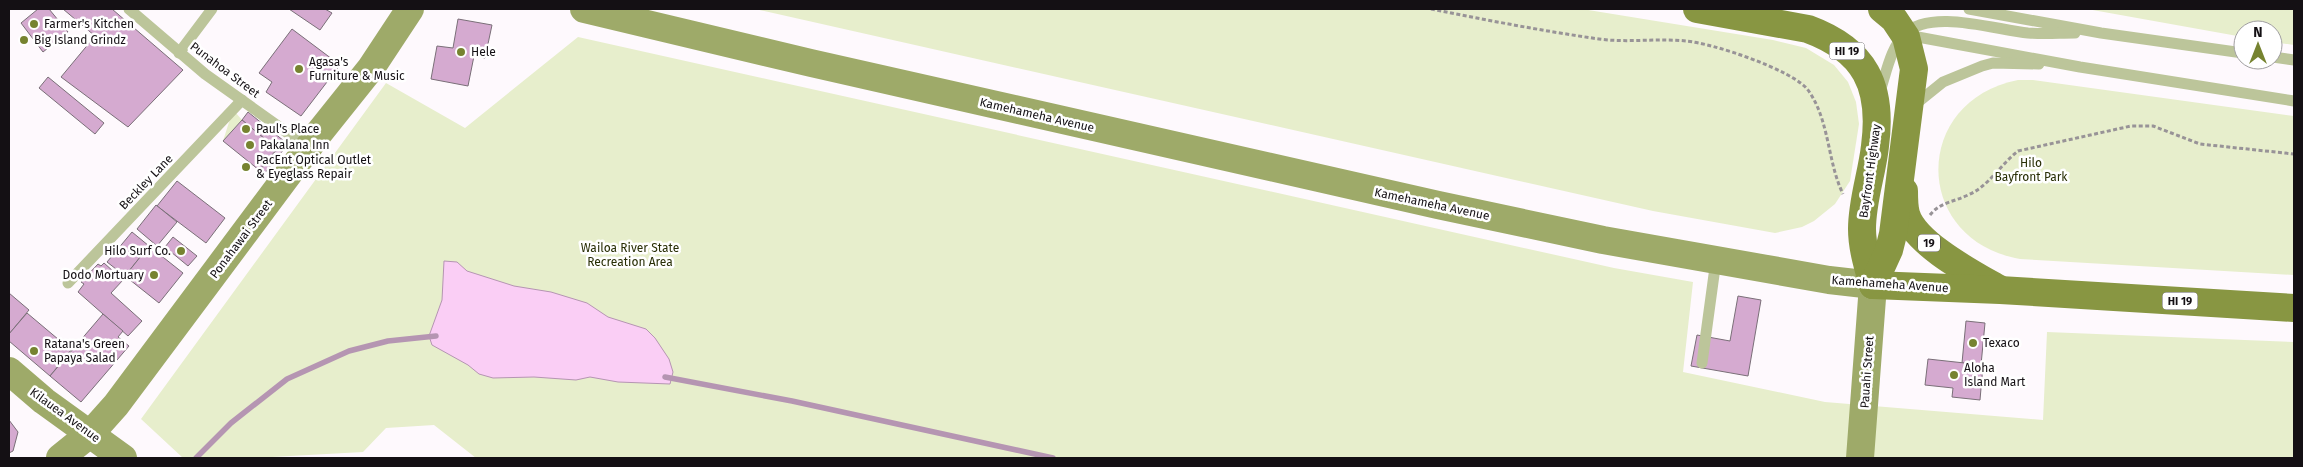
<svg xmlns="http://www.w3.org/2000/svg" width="2303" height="467" font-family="'Fira Sans',sans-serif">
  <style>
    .green { fill: #e7eecc }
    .water { fill: #facef5; stroke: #b595b2 }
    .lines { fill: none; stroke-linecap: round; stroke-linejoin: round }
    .stream { stroke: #b595b2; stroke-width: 5.5 }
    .building { fill: #d5aad0; stroke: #7a6f78 }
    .path { stroke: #989397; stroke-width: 3; stroke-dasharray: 4 2.5; stroke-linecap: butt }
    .lane { stroke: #bcc59a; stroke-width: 11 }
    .secondary { stroke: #9eaa69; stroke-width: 28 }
    .primary { stroke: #889642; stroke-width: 28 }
    .poi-dot { fill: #768330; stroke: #fff; stroke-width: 2 }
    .labels { text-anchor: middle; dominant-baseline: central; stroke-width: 5; stroke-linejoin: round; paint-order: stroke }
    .shield { fill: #fff; stroke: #5a585a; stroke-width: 1 }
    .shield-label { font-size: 11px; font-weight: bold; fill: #141014 }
    .poi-label { font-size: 12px; fill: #141014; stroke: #fff; text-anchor: start }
    .street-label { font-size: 12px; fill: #141014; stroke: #fff }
    .park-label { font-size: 12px; fill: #282e05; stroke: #fff }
  </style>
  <rect width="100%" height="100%" fill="#fef9fd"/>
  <g class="green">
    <path d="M755 9H1582L1773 40 1806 48 1834 65 1848 82 1856 102 1859 124 1850 181 1835 204 1814 221 1802 227 1775 233 1653 211Z"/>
    <path d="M2087 9H2294V45L2273 42V30H2243V37Z"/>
    <path d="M578 37 1614 268 1693 282 1683 372 1825 402 2043 420 2047 332 2294 342V458H476L434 425 386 428 363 452 254 458H183L141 419 386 83 465 128Z"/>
    <path d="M2018 80H2033L2294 116V275L2020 259C1912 240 1911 101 2018 80Z"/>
    <path d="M236 113 242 120 223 141 230 119Z"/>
  </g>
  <path class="water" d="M444 261 457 262 467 271 514 286 551 292 587 303 608 317 646 329 655 338 669 359 673 372 670 384 618 382 590 377 576 380 534 377 493 378 479 374 468 365 432 345 429 336 442 300Z"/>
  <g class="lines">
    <g class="stream">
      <path d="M665 377 792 401 1053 458"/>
      <path d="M196 458 231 423 287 379 349 351 388 341 436 336"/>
    </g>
  </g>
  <g class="building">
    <path d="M38 9H49L68 32 43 52 21 23Z"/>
    <path d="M63 9H112L183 70 128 127 61 77 95 36Z"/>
    <path d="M289 9H325L332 13 320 30Z"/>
    <path d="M458 19 492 25 485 58 474 56 468 86 431 79 437 46 453 48Z"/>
    <path d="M292 29 340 65 301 116 266 92 272 82 259 73Z"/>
    <path d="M48 77 104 123 95 134 39 88Z"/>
    <path d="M248 112 284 141 277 149 242 120Z"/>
    <path d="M242 120 277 149 259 170 223 141Z"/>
    <path d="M284 141 288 144 264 174 260 170Z"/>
    <path d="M177 181 225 218 206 243 157 206Z"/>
    <path d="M156 205 177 222 157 246 137 229Z"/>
    <path d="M132 232 149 246 125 276 107 262Z"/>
    <path d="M173 237 197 256 188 266 165 247Z"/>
    <path d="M149 246 183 273 159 303 125 276Z"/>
    <path d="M104 263 123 280 111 293 142 321 128 336 78 292 84 284 81 282 98 264 101 266Z"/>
    <path d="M9 293 29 310 9 334Z"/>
    <path d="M1738 296 1761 300 1748 376 1691 366 1697 335 1730 341Z"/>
    <path d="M27 313 71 350 50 376 9 341V334Z"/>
    <path d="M103 314 123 331 118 337 129 346 81 402 50 376Z"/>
    <path d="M1966 321 1985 323 1981 365 1962 363Z"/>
    <path d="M1928 359 1983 365 1980 400 1952 397 1953 388 1925 385Z"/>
    <path d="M9 420 18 432 13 451 9 453Z"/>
  </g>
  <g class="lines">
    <g class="path">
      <path d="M1431 9C1486 20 1543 31 1599 39 1628 43 1657 38 1686 41 1712 43 1793 70 1808 90 1830 121 1827 161 1843 194"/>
      <path d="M1930 215C1940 202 1954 202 1968 195 1988 187 2001 164 2018 151L2131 126H2153L2200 144 2294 154"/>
    </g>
    <g class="lane">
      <path d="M129 9 205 74 292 136 307 148"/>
      <path d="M1969 9 2101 33 2243 53"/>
      <path d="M1907 35 2080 67 2294 101"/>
      <path d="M179 53 212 9"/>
      <path d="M2273 57 2294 60"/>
      <path d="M1879 94C1886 75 1890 48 1905 34 1930 8 1996 30 2028 33 2044 34 2059 33 2075 33"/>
      <path d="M1912 107 1943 82 1982 66 1993 63 2039 64"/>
      <path d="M68 283 242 100"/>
      <path d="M1702 363 1716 260"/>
    </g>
    <g class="secondary">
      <path d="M584 9 811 63 1438 205 1603 240 1829 280 1873 285 1860 458"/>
      <path d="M9 371 44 401 123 458"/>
      <path d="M60 458 91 433 116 405 319 133 371 68 410 9"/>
    </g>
    <g class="primary">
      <path d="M1697 9 1808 29C1865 50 1883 86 1875 146 1872 174 1862 200 1862 229 1862 248 1868 267 1873 285"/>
      <path d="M1904 191C1904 198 1904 207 1906 214 1915 244 1973 274 1999 289"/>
      <path d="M1873 285 2000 290 2294 308"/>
      <path d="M1873 285 1889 250 1893 234 1914 69 1906 37 1894 19 1882 9"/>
    </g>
  </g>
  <g class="poi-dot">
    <circle cx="34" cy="24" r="5"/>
    <circle cx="24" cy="40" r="5"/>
    <circle cx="461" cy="52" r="5"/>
    <circle cx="299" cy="69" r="5"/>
    <circle cx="246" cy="129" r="5"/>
    <circle cx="250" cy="145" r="5"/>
    <circle cx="246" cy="167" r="5"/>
    <circle cx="181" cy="251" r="5"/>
    <circle cx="154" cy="275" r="5"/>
    <circle cx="1973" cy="343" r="5"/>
    <circle cx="34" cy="351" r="5"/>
    <circle cx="1954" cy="375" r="5"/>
  </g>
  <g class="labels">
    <g class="shield">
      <rect x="1829.5" y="42.5" width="35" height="17" rx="4"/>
      <rect x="1918" y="234.5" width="22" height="17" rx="4"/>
      <rect x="2162.5" y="292.5" width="35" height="17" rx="4"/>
    </g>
    <g class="shield-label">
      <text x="1847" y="51">HI 19</text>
      <text x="1929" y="243">19</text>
      <text x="2180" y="301">HI 19</text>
    </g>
    <g class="poi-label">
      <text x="44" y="24">Farmer's Kitchen</text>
      <text x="34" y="40">Big Island Grindz</text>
      <text x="471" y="52">Hele</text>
      <text x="309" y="62">Agasa's<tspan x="309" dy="14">Furniture &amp; Music</tspan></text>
      <text x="256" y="129">Paul's Place</text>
      <text x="260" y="145">Pakalana Inn</text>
      <text x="256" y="160">PacEnt Optical Outlet<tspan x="256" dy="14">&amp; Eyeglass Repair</tspan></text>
      <text x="171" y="251" text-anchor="end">Hilo Surf Co.</text>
      <text x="144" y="275" text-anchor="end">Dodo Mortuary</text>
      <text x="1983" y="343">Texaco</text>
      <text x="44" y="344">Ratana's Green<tspan x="44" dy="14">Papaya Salad</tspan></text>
      <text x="1964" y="368">Aloha<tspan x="1964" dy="14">Island Mart</tspan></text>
    </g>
    <g class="street-label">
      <text transform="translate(225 70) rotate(37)">Punahoa Street</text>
      <text transform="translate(1037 115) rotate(13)">Kamehameha Avenue</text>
      <text transform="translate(1870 171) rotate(-82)">Bayfront Highway</text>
      <text transform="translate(146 182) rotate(-46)">Beckley Lane</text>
      <text transform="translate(1432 204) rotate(12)">Kamehameha Avenue</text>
      <text transform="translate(241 239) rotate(-53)">Ponahawai Street</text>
      <text transform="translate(1890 284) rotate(4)">Kamehameha Avenue</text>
      <text transform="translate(1867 372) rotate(-86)">Pauahi Street</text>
      <text transform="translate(65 415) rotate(36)">Kilauea Avenue</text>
    </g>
    <g class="park-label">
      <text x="2031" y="163">Hilo<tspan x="2031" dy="14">Bayfront Park</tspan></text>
      <text x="630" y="248">Wailoa River State<tspan x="630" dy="14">Recreation Area</tspan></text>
    </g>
  </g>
  <rect width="2303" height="467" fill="none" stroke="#141014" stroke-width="20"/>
  <g transform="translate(2258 45)"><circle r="24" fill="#ffffff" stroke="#a19fa1"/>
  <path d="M0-4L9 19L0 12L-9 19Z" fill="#768330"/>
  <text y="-8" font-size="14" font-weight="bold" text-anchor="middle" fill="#141014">N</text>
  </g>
</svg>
